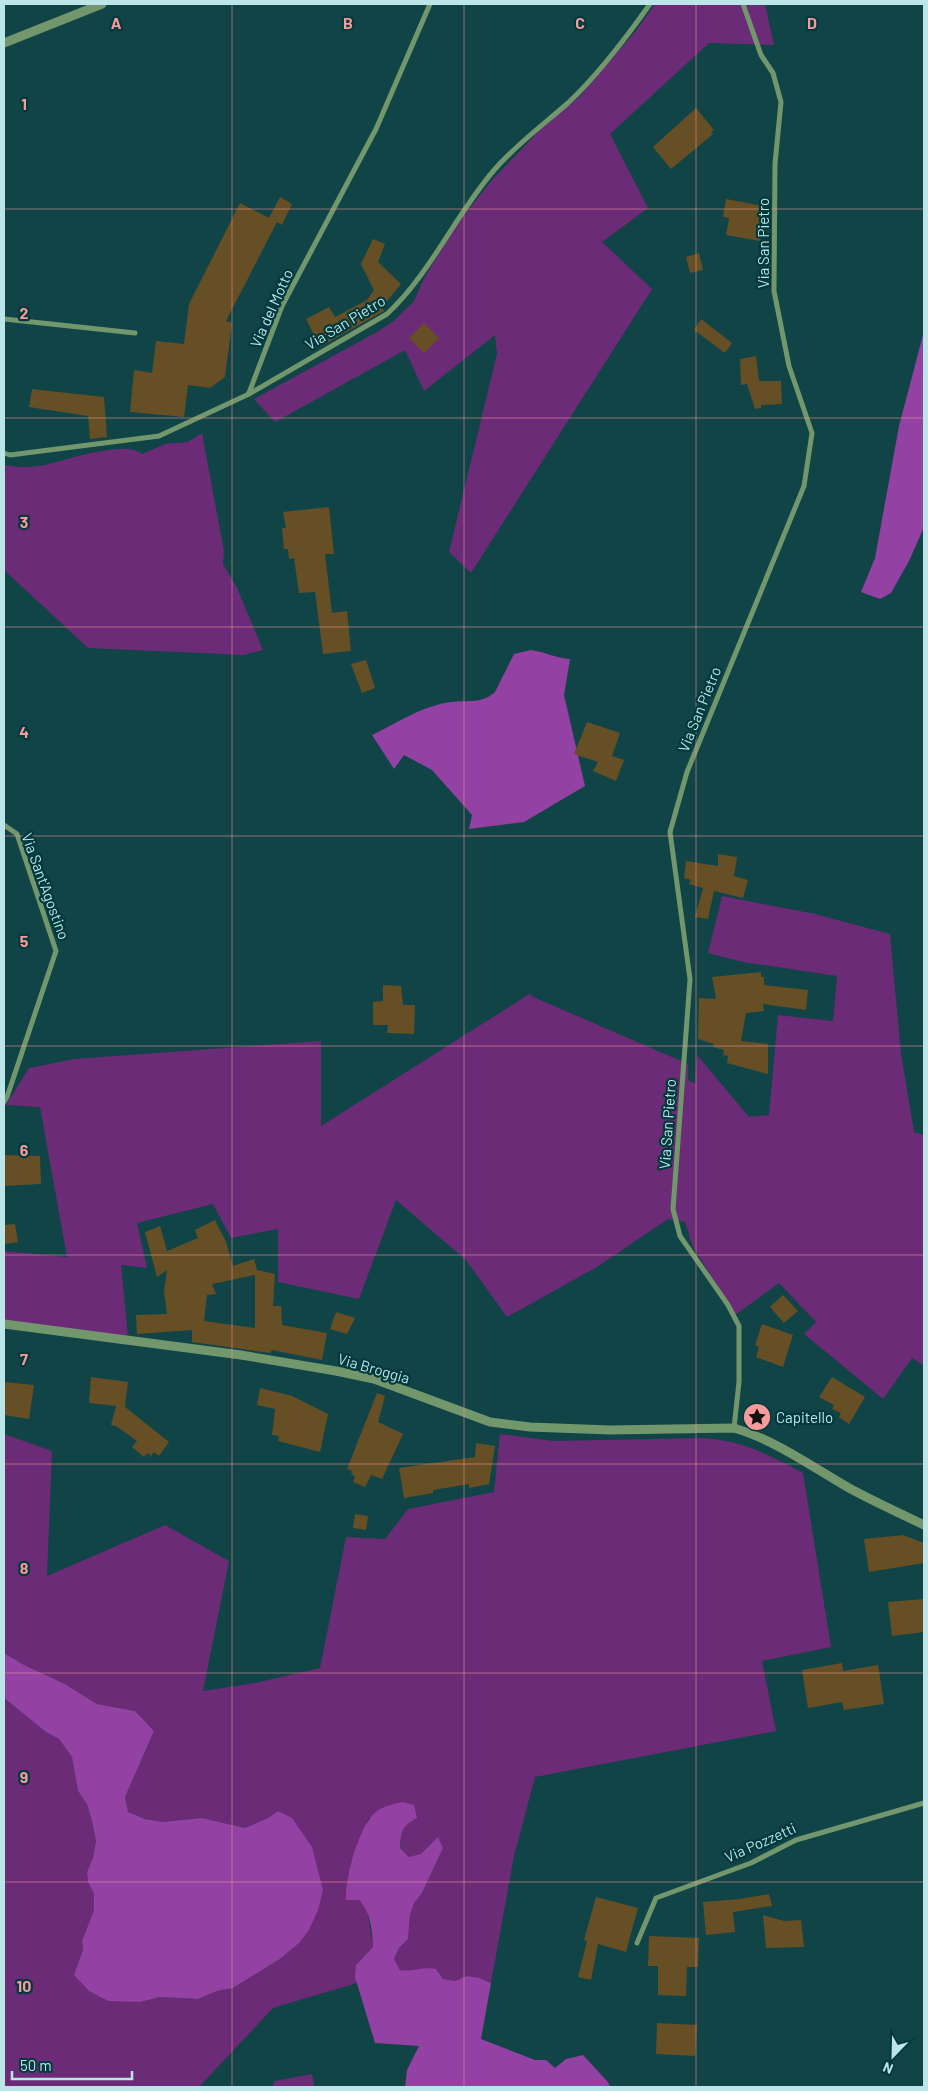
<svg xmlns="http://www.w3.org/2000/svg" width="928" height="2091" font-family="Barlow,sans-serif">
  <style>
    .green { fill: #6b2b77 }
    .forest { fill: #9341a2 }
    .building { fill: #664f25; fill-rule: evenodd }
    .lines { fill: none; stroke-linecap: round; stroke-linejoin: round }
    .minor { stroke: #72976c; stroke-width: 5 }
    .tertiary { stroke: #72976c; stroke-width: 9 }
    .grid { fill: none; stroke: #f59b99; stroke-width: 1; stroke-opacity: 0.55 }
    .labels { text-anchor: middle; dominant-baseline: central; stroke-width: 4.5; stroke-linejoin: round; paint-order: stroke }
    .street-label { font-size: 15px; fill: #bbe5e7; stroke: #01393c }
    .poi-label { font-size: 15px; fill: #bbe5e7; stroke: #01393c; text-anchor: start }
    .grid-label { font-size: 16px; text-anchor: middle; font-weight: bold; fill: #f59b99; stroke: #01393c; stroke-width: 4.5; stroke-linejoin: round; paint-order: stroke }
  </style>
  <rect width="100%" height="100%" fill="#104447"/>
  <g class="green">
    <path d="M655 4H765L774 45 709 43 610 134 648 208 602 242 652 289 471 573 449 552 497 354 495 335 424 391 405 350 275 422 254 399 377 332 395 320 414 301 424 278 459 222 492 180 540 130 580 96 636 31Z"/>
    <path d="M202 433 224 551 223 564 237 588 263 650 244 655 88 648 4 570V465C16 467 27 468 39 466 60 463 124 438 142 454L165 444 188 442Z"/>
    <path d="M722 896 815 914 890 934 901 1054 914 1132 924 1135V1366L912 1358 883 1399 804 1334 816 1322 779 1283 735 1315 693 1247 685 1222 668 1219 597 1267 507 1317 466 1260 396 1200 359 1299 278 1282V1229L231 1238 213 1204 137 1223 147 1268 121 1265 128 1337 4 1324V1251L67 1257 40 1107 6 1105 29 1068 74 1059 321 1041V1126L531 993V996L688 1064V1080L695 1084 697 1055 749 1117 769 1115 778 1015 833 1021 837 976 743 962 708 953Z"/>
    <path d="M4 1434 52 1451 47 1576 165 1525 229 1561 203 1691 255 1683 320 1668 346 1537 385 1539 408 1509 494 1492 500 1434 553 1441 702 1438C745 1441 766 1454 803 1473L831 1647 762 1661 776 1731 535 1777 514 1856 491 1983 479 1978 467 1976 455 1981 443 1979 436 1969 413 1972 400 1970 394 1959 399 1948 408 1939 410 1915 414 1903 422 1893 443 1848 438 1837 421 1855 409 1857 400 1848 401 1835 406 1824 369 1818 359 1840V1900L367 1909 373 1947 356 1965 357 1983 273 2008 199 2087H4V1698L46 1732 59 1739 72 1757 78 1791 87 1804 92 1821 96 1841 93 1858 87 1872 88 1882 94 1894V1910L82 1941 83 1950 74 1975 140 2002 160 1997 198 1999 217 1991 233 1988 280 1959 299 1943 278 1811 268 1818 245 1828 202 1818 162 1822 145 1819 128 1812 125 1797 154 1731 135 1711 97 1704 65 1684 24 1665 4 1653Z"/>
    <path d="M312 2074 314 2087H272L275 2081Z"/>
  </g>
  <g class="forest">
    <path d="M924 331V527L909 561 891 593 880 599 861 592 875 558 899 426Z"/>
    <path d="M531 650C545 652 556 658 570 659L564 695 585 786 524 822 469 829 472 815 432 770 404 755 394 769 372 735C397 723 424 705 451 702 468 700 482 704 495 692L514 654Z"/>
    <path d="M4 1653 24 1665 65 1684 97 1704 135 1711 154 1731 125 1797 128 1812 145 1819 162 1822 202 1818 245 1828 268 1818 278 1811 292 1818 312 1847 323 1890 318 1910 309 1930 299 1943 280 1959 233 1988 217 1991 198 1999 160 1997 140 2002 108 2001 89 1991 74 1975 83 1950 82 1941 94 1910V1894L88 1882 87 1872 93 1858 96 1841 92 1821 87 1804 78 1791 72 1757 59 1739 46 1732 4 1698Z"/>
    <path d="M402 1802 414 1805 417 1818C402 1826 401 1831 400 1848L409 1857 421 1854 438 1837 443 1848 422 1893 414 1903 410 1915 408 1939 399 1948 394 1959 400 1970C414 1972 422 1966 436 1969L443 1979 455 1981 467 1976 479 1978 491 1983 481 2039 535 2060H546L555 2068 566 2059 583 2055 608 2082 610 2087H405L407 2070 419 2046 375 2043 355 1977 356 1965 373 1947C372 1929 371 1913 359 1900H346C345 1878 359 1824 377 1811 384 1806 394 1804 402 1802Z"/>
  </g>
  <g class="building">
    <path d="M696 108 714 130 711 132 713 134 671 169 653 147Z"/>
    <path d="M280 197 292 204 282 225 277 222 226 321 232 323 225 377 210 388 188 385 184 417 130 412 134 370 152 373 156 341 184 344 189 304 240 203 271 219 269 218Z"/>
    <path d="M726 199 763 206 759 226 763 227 760 241 726 235 729 218 723 217Z"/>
    <path d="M373 239 385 244 378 262 401 284 382 307 384 311 320 347 306 319 329 307 335 317 367 300 374 290 361 264Z"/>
    <path d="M699 253 703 270 690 273 686 257Z"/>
    <path d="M701 319 732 343 725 353 694 330Z"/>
    <path d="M424 323 439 338 424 353 409 338Z"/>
    <path d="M756 356 759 381H781L782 404 761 405V408L755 409 747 384 741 385 740 359Z"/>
    <path d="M32 389 104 397 107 437 90 439 88 416 29 407Z"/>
    <path d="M329 507 334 554H325L332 613 347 611 351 651 323 654 315 592 299 593 294 558 289 559 288 549H284L282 528H286L283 512Z"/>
    <path d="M366 660 375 688 362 693 351 664Z"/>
    <path d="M587 722 620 733 612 756 624 760 616 781 593 771 598 762 574 754Z"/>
    <path d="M718 854 737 857 734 876 748 880 743 898 714 891 708 919 695 917 703 888 689 884 691 880 684 878 686 861 718 866Z"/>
    <path d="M761 972V977H764V985L808 990 806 1010 763 1004 764 1011 746 1013 741 1041 768 1044V1074L727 1063 728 1056 723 1055 724 1050 713 1047 714 1044 698 1039 699 998 716 999 712 977Z"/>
    <path d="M383 985 401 986 403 1005H415L414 1034 387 1033 388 1025H373V1002L383 1001Z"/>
    <path d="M4 1155 40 1156 41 1184 4 1186Z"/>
    <path d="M215 1220 226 1242 233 1266 254 1259 257 1270 275 1274 273 1306H281L282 1325 327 1333 322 1360 272 1350 270 1353 192 1342V1330L137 1334 136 1315 167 1314 164 1291 167 1270 157 1277 145 1232 160 1226 167 1251 198 1238 195 1230ZM255 1275V1328L204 1321 207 1295 216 1294 212 1284Z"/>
    <path d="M15 1224 18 1242 4 1244V1225Z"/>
    <path d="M783 1295 798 1311 784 1323 770 1307Z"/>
    <path d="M336 1312 355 1318 347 1334 330 1329Z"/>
    <path d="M762 1324 793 1335 783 1367 756 1357 759 1347 755 1345Z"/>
    <path d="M91 1377 128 1382 125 1407 169 1442 159 1456 154 1452 151 1456 148 1453 144 1457 132 1447 137 1441 116 1426 111 1425 116 1406 89 1403Z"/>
    <path d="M832 1377 865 1397 849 1424 839 1417 841 1413 832 1409 834 1405 819 1397Z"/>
    <path d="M4 1382 34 1385 29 1419 4 1415Z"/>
    <path d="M260 1388 292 1396 328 1414 320 1452 278 1441 279 1436 272 1435 275 1409 257 1405Z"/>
    <path d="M377 1393 385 1396 378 1422 403 1434 382 1479 371 1475 365 1487 353 1482 355 1476 351 1474 352 1471 347 1469Z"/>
    <path d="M476 1443 495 1446 489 1484 469 1488V1484L433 1490V1493L404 1498 399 1468 475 1457Z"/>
    <path d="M355 1514 368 1516 366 1530 353 1528Z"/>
    <path d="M903 1535 924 1543V1563L869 1572 864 1539Z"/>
    <path d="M924 1599V1632L892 1636 888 1602Z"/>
    <path d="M842 1663 843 1671 878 1665 884 1704 844 1710 842 1702 808 1708 802 1670Z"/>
    <path d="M769 1894 772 1906 733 1912 735 1932 706 1935 703 1902 740 1899Z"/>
    <path d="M596 1897 638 1908 626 1952 598 1944 591 1980 578 1977 587 1941 584 1940Z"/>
    <path d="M763 1915 784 1921 801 1920 804 1947 766 1948Z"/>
    <path d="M649 1936 699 1938 698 1967H687L686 1996 658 1995V1966H648Z"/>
    <path d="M657 2023 697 2025 695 2056 656 2054Z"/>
  </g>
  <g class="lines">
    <g class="minor">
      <path d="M4 319 135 333"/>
      <path d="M249 393 282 306 376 129 430 4"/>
      <path d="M4 453 10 455 159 436 249 394 387 314C431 273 455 215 495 169 517 144 543 125 568 103 599 74 626 38 650 4"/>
      <path d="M4 825 17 834 56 951 7 1097 4 1102"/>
      <path d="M734 1428 739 1382V1326L728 1305 680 1236 673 1209 690 979 670 832 687 772 804 486 812 433 789 366 774 291 775 164 781 102 773 73 761 55 743 4"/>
      <path d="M637 1943 656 1898 751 1863 796 1840 924 1803"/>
    </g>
    <g class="tertiary">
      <path d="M4 43 102 4"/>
      <path d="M4 1324 241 1355 336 1371 374 1379 490 1422 530 1427 610 1430 734 1428C775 1440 811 1466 849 1488 873 1501 899 1513 924 1525"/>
    </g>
  </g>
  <path class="grid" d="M232 4V2087M464 4V2087M696 4V2087M4 209H924M4 418H924M4 627H924M4 836H924M4 1046H924M4 1255H924M4 1464H924M4 1673H924M4 1882H924"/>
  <defs>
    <symbol id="sight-disc" viewBox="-11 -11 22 22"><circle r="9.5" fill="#f59b99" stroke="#01393c"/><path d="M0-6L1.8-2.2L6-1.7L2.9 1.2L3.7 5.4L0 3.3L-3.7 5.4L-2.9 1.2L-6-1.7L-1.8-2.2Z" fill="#111"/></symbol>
  </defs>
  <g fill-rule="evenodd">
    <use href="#sight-disc" x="741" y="1401" width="32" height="32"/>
  </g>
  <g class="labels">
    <g class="street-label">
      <text transform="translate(763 243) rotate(-90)">Via San Pietro</text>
      <text transform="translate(271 308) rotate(-66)">Via del Motto</text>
      <text transform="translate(345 322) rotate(-31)">Via San Pietro</text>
      <text transform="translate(699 709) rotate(-68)">Via San Pietro</text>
      <text transform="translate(46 886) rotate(70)">Via Sant'Agostino</text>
      <text transform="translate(667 1124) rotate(-86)">Via San Pietro</text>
      <text transform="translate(374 1368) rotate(16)">Via Broggia</text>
      <text transform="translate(760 1842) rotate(-24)">Via Pozzetti</text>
    </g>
    <g class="poi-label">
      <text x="776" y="1417">Capitello</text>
    </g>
  </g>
  <g class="grid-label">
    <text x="116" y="29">A</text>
    <text x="348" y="29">B</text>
    <text x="580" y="29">C</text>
    <text x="812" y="29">D</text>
    <text x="24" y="110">1</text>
    <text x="24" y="319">2</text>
    <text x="24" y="528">3</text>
    <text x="24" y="738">4</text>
    <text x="24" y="947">5</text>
    <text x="24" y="1156">6</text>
    <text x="24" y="1365">7</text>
    <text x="24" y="1574">8</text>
    <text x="24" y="1783">9</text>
    <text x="24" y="1992">10</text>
  </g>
  <rect width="928" height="2091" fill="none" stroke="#bbe5e7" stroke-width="10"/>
  <g transform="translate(893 2056) rotate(203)" stroke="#01393c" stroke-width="4" paint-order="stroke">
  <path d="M0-4L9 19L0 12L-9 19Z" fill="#bbe5e7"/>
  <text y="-8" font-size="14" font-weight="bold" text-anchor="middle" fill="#bbe5e7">N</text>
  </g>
  <path d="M12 2071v8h120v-8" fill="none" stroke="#bbe5e7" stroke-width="2.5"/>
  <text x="20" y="2071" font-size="15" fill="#bbe5e7" stroke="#01393c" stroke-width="4" paint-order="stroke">50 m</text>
</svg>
